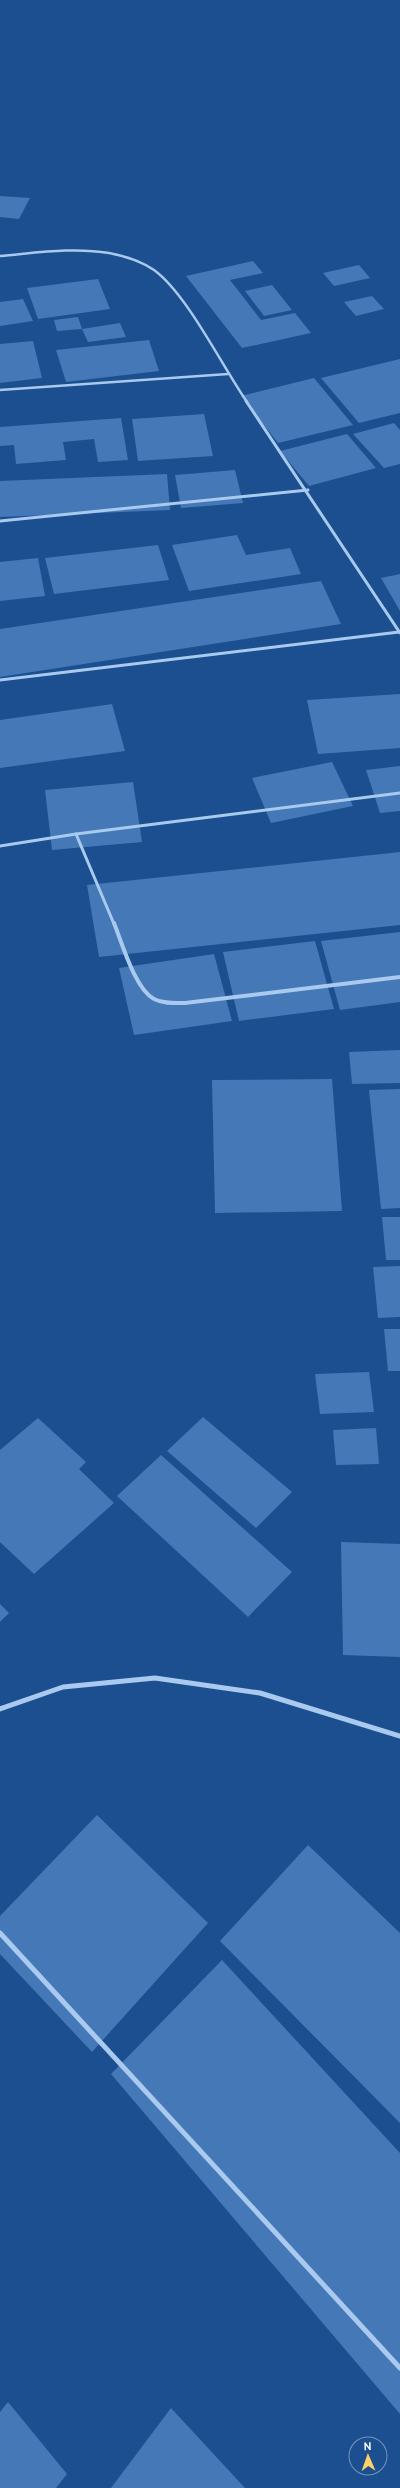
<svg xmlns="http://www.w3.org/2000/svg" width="400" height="2488" font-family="Overpass,sans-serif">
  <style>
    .building { fill: #4478b7 }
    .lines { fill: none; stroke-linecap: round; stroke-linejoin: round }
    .minor-far3 { stroke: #a9c9ee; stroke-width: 2.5 }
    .minor-far2 { stroke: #a9c9ee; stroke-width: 3 }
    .minor-far1 { stroke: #a9c9ee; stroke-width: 4 }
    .minor { stroke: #a9c9ee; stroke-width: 5 }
  </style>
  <rect width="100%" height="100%" fill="#1b4f8f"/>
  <g class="building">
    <path d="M0 196 30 198 19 219 0 217Z"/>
    <path d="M253 261 263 273 230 280 261 320 295 313 311 333 242 348 186 276Z"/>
    <path d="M359 265 370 278 334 286 323 273Z"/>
    <path d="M98 279 110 309 38 319 27 288Z"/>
    <path d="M272 285 292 310 264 316 245 291Z"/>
    <path d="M372 296 384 309 356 316 344 302Z"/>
    <path d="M23 299 33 321 0 326V302Z"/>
    <path d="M78 317 82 329 57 331 54 320Z"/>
    <path d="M120 323 126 337 88 342 82 329Z"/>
    <path d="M149 340 159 371 66 382 56 350Z"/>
    <path d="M33 341 42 378 0 383V344Z"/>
    <path d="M400 359V413L359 423 321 378Z"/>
    <path d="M314 378 353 425 278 443 241 396Z"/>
    <path d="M204 414 213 456 138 461 132 419Z"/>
    <path d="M121 418 128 460 98 462 94 439 63 442 66 460 16 464 14 445 0 446V427Z"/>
    <path d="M394 423 400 430V464L384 468 353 434Z"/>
    <path d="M347 434 376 468 309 486 280 451Z"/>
    <path d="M235 470 243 503 181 508 175 475Z"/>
    <path d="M167 474 170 510 0 517V481Z"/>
    <path d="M237 535 246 555 290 548 301 574 189 591 172 545Z"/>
    <path d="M158 545 169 580 54 594 45 558Z"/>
    <path d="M38 558 45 596 0 601V562Z"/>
    <path d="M400 574V611L381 578Z"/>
    <path d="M321 581 341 624 0 677V629Z"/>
    <path d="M400 694V748L318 754 307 700Z"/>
    <path d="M112 704 125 751 0 768V720Z"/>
    <path d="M332 762 353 806 271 823 252 778Z"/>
    <path d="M400 766V811L380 813 366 770Z"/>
    <path d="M133 782 142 842 52 850 45 790Z"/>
    <path d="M400 852V925L99 957 87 885Z"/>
    <path d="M400 932V1002L340 1010 321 941Z"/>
    <path d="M315 941 334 1009 239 1021 223 952Z"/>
    <path d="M214 954 232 1021 134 1035 119 968Z"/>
    <path d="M400 1050V1083L352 1084 349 1052Z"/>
    <path d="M332 1079 342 1211 215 1213 212 1080Z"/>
    <path d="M400 1089V1208L381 1209 369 1090Z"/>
    <path d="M382 1217H400V1260H386Z"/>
    <path d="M400 1266V1317L378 1318 373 1267Z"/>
    <path d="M384 1329H400V1371H388Z"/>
    <path d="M369 1372 374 1412 320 1414 315 1374Z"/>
    <path d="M203 1417 292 1492 256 1528 167 1451Z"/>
    <path d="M38 1418 86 1462 79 1469 114 1503 34 1574 0 1542V1450Z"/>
    <path d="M376 1428 379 1464 336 1465 333 1430Z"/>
    <path d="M161 1455 292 1572 248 1617 117 1496Z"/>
    <path d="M341 1542 400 1544V1657L343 1655Z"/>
    <path d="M0 1604 9 1613 0 1622Z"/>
    <path d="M97 1815 208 1923 92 2052 0 1954V1916Z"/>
    <path d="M308 1845 400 1933V2123L220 1941Z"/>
    <path d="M222 1960 400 2153V2414L111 2074Z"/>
    <path d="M8 2402 67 2474 56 2488H0V2412Z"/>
    <path d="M171 2408 245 2488H111Z"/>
  </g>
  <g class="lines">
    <g class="minor-far3">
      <path d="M0 256C36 253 73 247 109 253 125 256 141 261 154 270 187 294 222 366 247 402"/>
      <path d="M0 390 228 374"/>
    </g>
    <g class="minor-far2">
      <path d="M246 401 400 633"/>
      <path d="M0 521 308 490"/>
      <path d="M0 680 399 632"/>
      <path d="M76 834 114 924"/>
      <path d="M0 846 76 834 400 793"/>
    </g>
    <path class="minor-far1" d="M114 923C122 943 135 989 154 999 164 1004 175 1003 185 1003L400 977"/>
    <g class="minor">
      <path d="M0 1709 63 1687 155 1678 260 1693 400 1736"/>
      <path d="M0 1933 400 2368"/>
    </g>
  </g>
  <g transform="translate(368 2456) rotate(358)"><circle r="19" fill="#1b4f8f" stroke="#7695bc"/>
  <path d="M0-3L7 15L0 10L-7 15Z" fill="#ffd166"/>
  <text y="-6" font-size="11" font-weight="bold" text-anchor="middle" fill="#ffffff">N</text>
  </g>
</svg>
